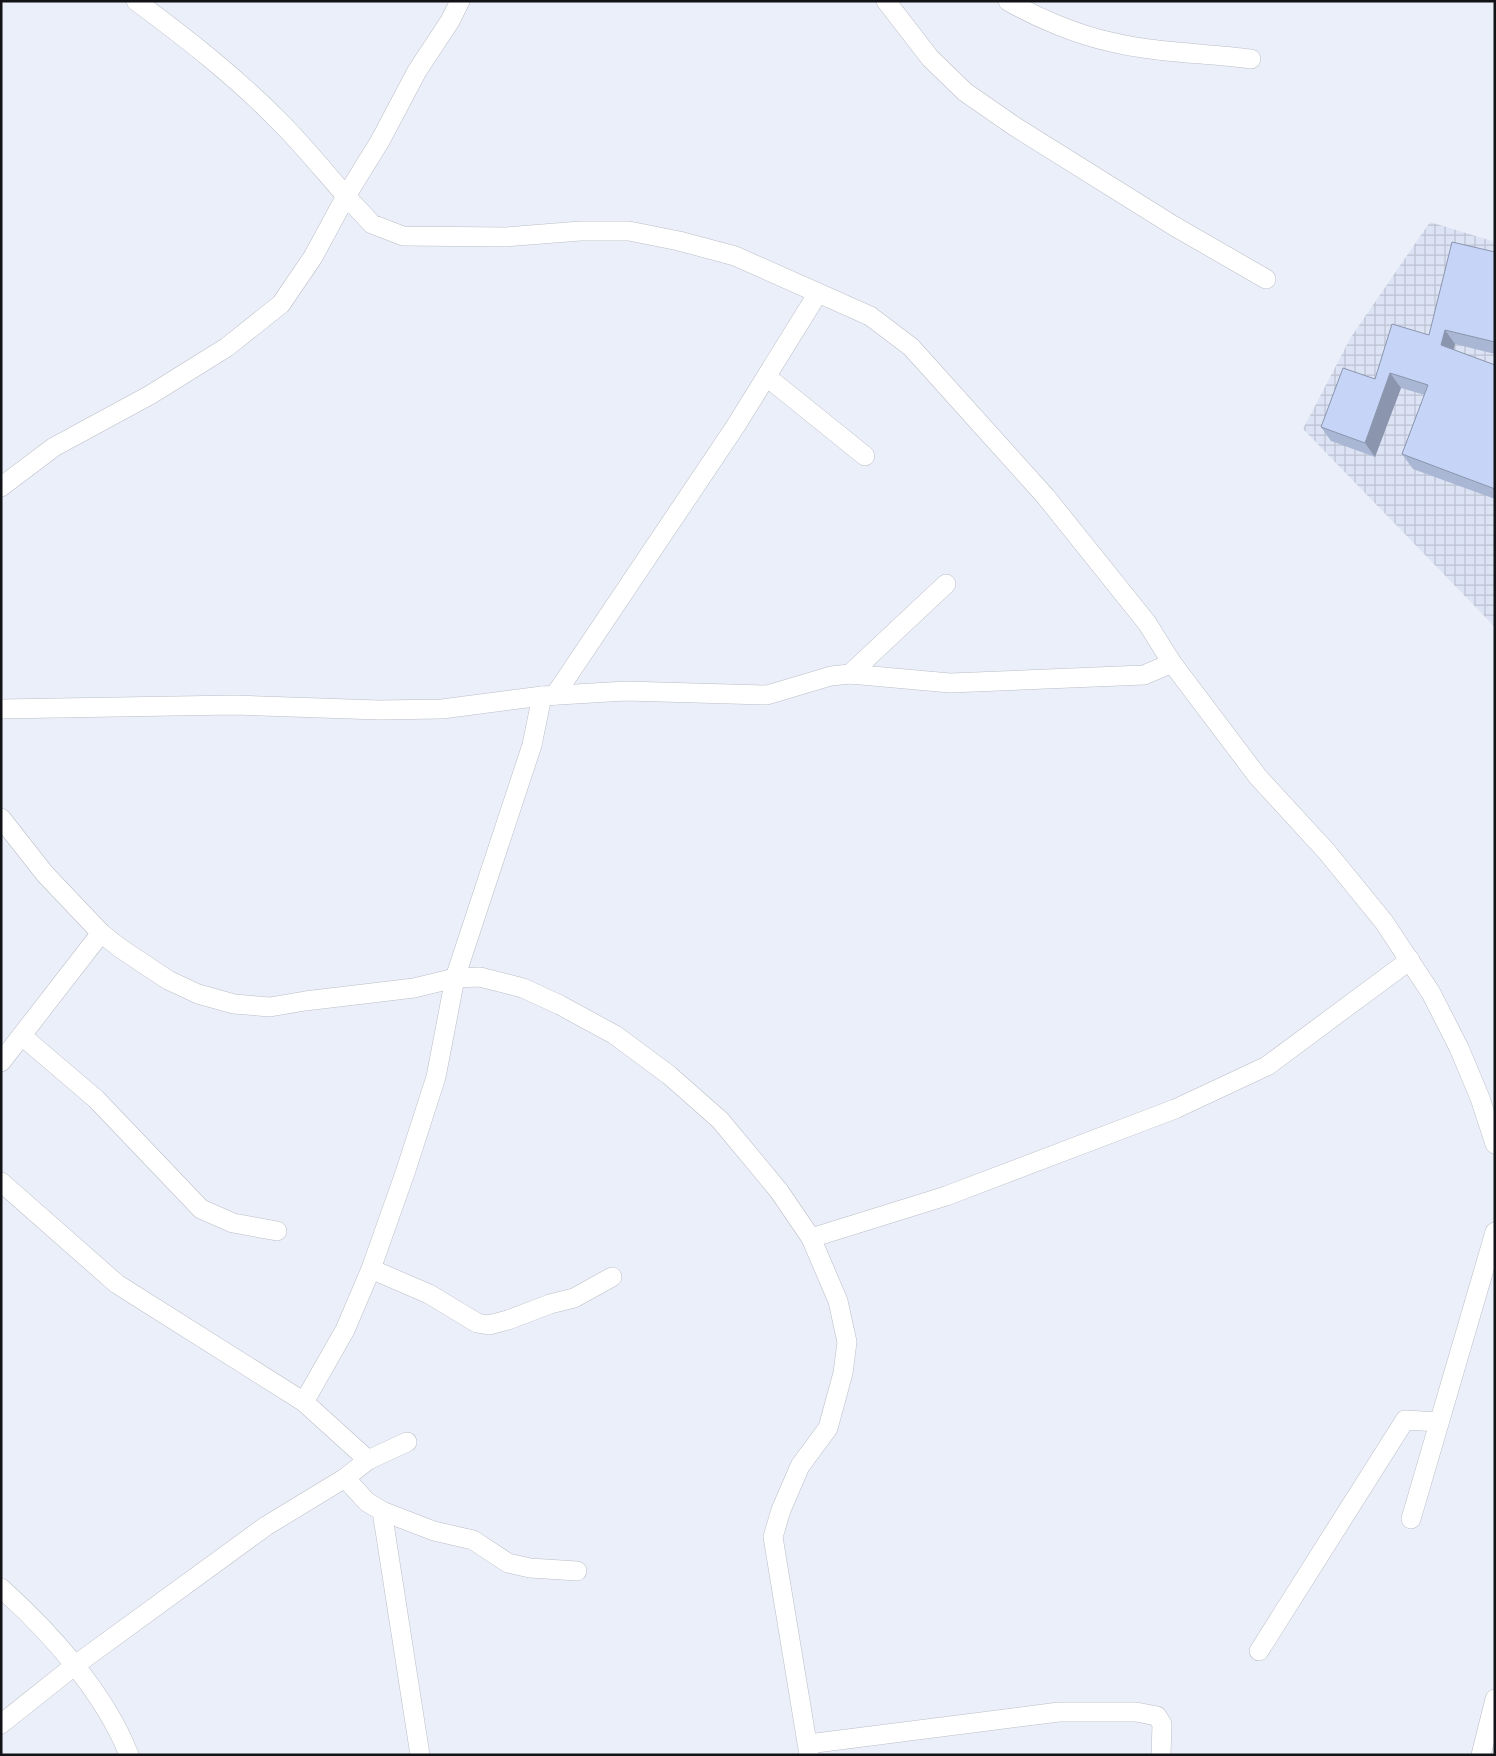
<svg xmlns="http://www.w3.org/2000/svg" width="1496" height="1756" font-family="'PT Serif',serif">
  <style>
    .industrial { fill: url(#industrial-grid) }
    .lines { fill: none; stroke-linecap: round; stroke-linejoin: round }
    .minor-casing { stroke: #bbbec7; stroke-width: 20 }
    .minor { stroke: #fff; stroke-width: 19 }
    .wall { fill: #aab7d4 }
    .shaded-wall { fill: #8b95ad }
    .building { fill: #c6d5f7; stroke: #8b95ad }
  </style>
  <defs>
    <pattern id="industrial-grid" width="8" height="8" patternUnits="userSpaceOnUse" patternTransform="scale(1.25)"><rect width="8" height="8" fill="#dce3f4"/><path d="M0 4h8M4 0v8" fill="none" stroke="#bcc2d0"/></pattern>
  </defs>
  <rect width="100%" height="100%" fill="#ebeff9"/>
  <path class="industrial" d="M1430 222 1495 242V627L1303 429 1351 337Z"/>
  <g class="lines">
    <defs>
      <g id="minor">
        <path d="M136 1C186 38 236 77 280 122 303 145 324 171 346 196L380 141 417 71 450 21 460 1"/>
        <path d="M886 1 930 58 965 92 1014 126 1174 226 1266 279"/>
        <path d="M1008 1C1037 18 1078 35 1111 42 1156 53 1205 53 1251 59"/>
        <path d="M767 377 865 456"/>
        <path d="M1 487 54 447 150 395 227 347 281 304 313 257 346 196 372 224 403 236 506 237 580 231H629L679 241 735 256 870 316 911 347 1046 497 1147 623 1172 663 1258 777 1327 852 1384 922 1431 993 1459 1048 1480 1098 1495 1144"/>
        <path d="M850 674 946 584"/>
        <path d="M555 695 735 427 818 293"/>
        <path d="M1 709 234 705 379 710 442 709 542 696 626 691 767 695 831 676 850 674 950 683 1144 675 1172 663"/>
        <path d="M1 818 45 874 101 933 120 948 168 980 198 994 234 1004 270 1007 305 1001 414 988 455 978 480 977 523 988 560 1005 615 1035 669 1075 720 1120 779 1191 811 1238 838 1301 847 1342 843 1373 828 1428 800 1466 781 1510 773 1537 809 1755"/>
        <path d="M22 1036 96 1099 201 1209 233 1223 277 1231"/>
        <path d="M1 1062 101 933"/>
        <path d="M1 1182 117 1284 304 1402 368 1460"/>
        <path d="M811 1238 946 1196 1175 1109 1267 1066 1410 960"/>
        <path d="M371 1269 429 1294 477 1323 489 1325 508 1320 550 1304 574 1298 612 1277"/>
        <path d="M304 1402 345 1330 371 1269 405 1173 436 1077 455 978 532 745 542 696"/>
        <path d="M345 1478 367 1502 382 1511 434 1531 473 1540 508 1563 530 1568 577 1571"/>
        <path d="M382 1511 420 1755"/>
        <path d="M1411 1519 1495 1232"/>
        <path d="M1 1588C50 1632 105 1693 129 1755"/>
        <path d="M1259 1651 1405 1420 1439 1422"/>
        <path d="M1 1724 74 1666 266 1526 345 1478 368 1460 407 1442"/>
        <path d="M808 1744 1059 1712H1136L1157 1716 1162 1724 1161 1755"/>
        <path d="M1481 1755 1495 1699"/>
      </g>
    </defs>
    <use href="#minor" class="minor-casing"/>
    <use href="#minor" class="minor"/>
  </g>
  <path class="wall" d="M1495 252V354L1455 344 1454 350 1495 365V499L1413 469 1402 454 1425 395 1401 388 1375 457 1331 441 1321 427 1375 379 1429 335Z"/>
  <g class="shaded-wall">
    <path d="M1445 330 1455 344 1451 359 1441 345Z"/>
    <path d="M1390 373 1401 388 1375 457 1365 443Z"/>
  </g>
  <path class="building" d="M1452 242 1495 252V342L1445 330 1441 345 1495 365V489L1402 454 1428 385 1390 373 1365 443 1321 427 1343 368 1375 379 1392 324 1429 335Z"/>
  <rect width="1496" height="1756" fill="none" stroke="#111316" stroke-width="5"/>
</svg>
